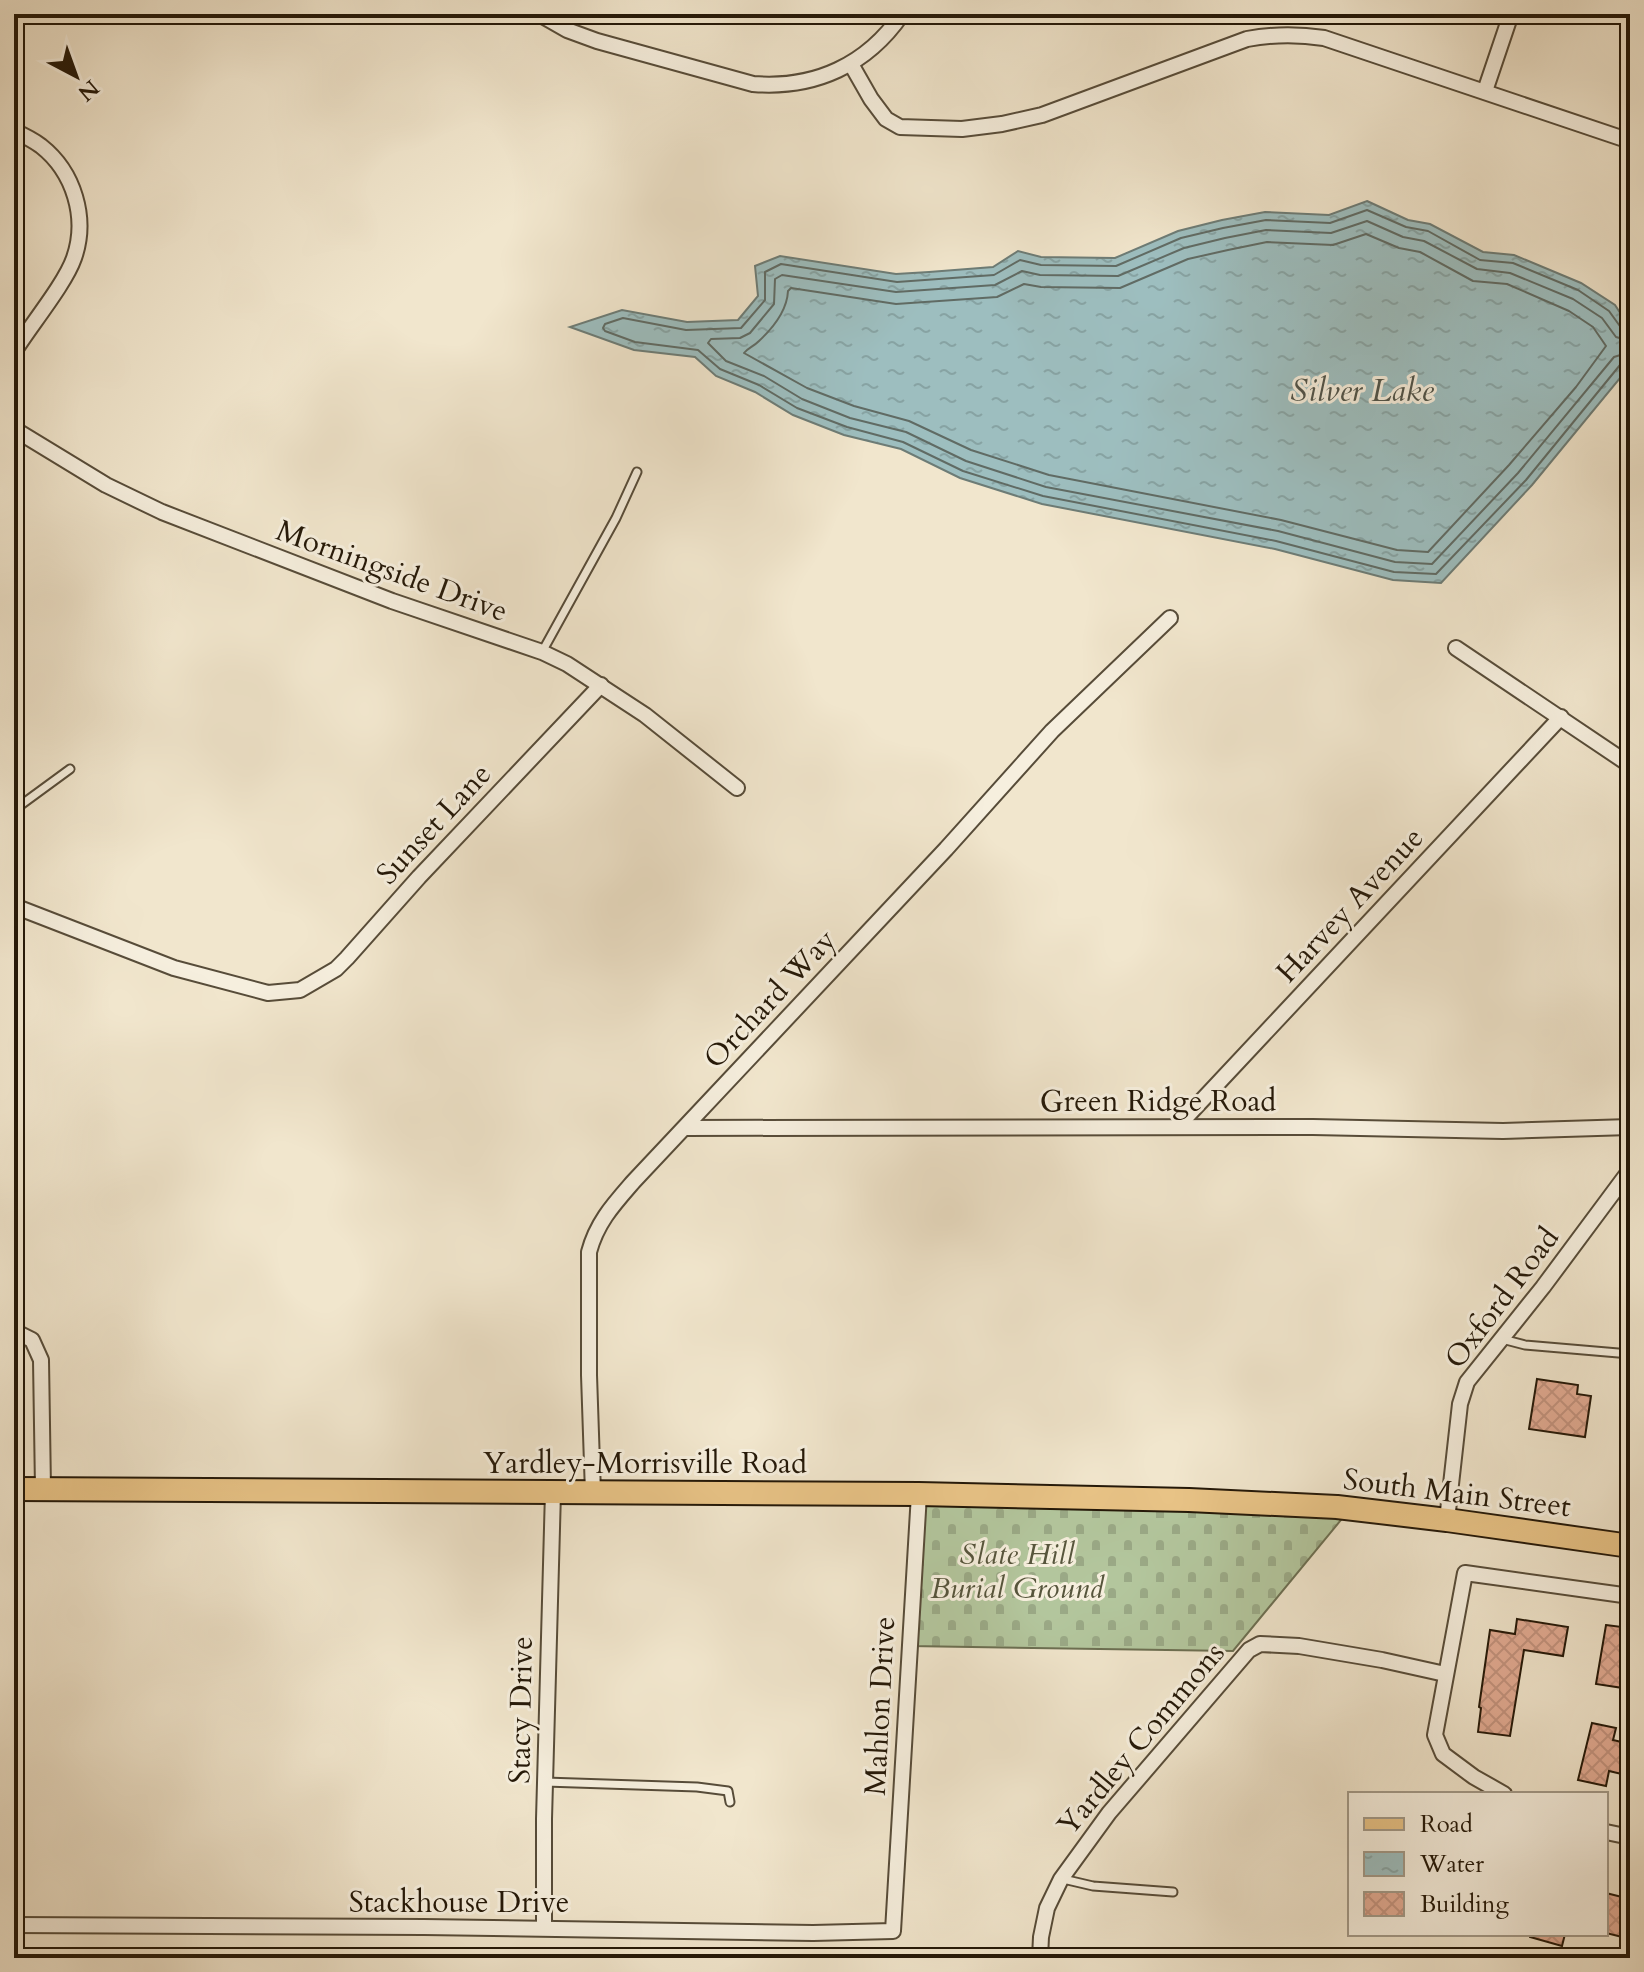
<svg xmlns="http://www.w3.org/2000/svg" width="1644" height="1972" font-family="Cardo,serif">
  <style>
    .cemetery { fill: url(#cemetery-stones); stroke: #6c6f52; stroke-width: 2 }
    .water { fill: url(#water-ripples); stroke: #6d7c76; stroke-width: 2 }
    .lines { fill: none; stroke-linecap: round; stroke-linejoin: round }
    .shore { stroke: #606b64; stroke-width: 2 }
    .building { fill: url(#building-cross-hatch); stroke: #241808; stroke-width: 2 }
    .lane-casing { stroke: #574c39; stroke-width: 11 }
    .street-casing { stroke: #574c39; stroke-width: 18 }
    .primary-casing { stroke: #241808; stroke-width: 26 }
    .lane { stroke: #f6efde; stroke-width: 7 }
    .street { stroke: #f6efde; stroke-width: 14 }
    .primary { stroke: #e8c386; stroke-width: 22 }
    .labels { text-anchor: middle; dominant-baseline: central; stroke-width: 6; stroke-linejoin: round; paint-order: stroke }
    .street-label { font-size: 30px; fill: #241808; stroke: #f6efde }
    .park-label { font-size: 30px; font-style: italic; fill: #56553c; stroke: #f6efde }
    .water-label { font-size: 32px; font-style: italic; fill: #4e5248; stroke: #f6efde }
  </style>
  <defs>
    <pattern id="cemetery-stones" width="16" height="16" patternUnits="userSpaceOnUse" patternTransform="scale(2)"><rect width="16" height="16" fill="#b3c69d"/><path d="M2 7V4a2 2 0 0 1 4 0v3zM10 15v-3a2 2 0 0 1 4 0v3z" fill="#9aa986"/></pattern>
    <pattern id="water-ripples" width="26" height="14" patternUnits="userSpaceOnUse" patternTransform="scale(2)"><rect width="26" height="14" fill="#9dbebf"/><path d="M2 4q2-2 4 0t4 0M15 11q2-2 4 0t4 0" fill="none" stroke="#87a3a3"/></pattern>
    <pattern id="building-cross-hatch" width="8" height="8" patternUnits="userSpaceOnUse" patternTransform="scale(2)"><rect width="8" height="8" fill="#e2ab93"/><path d="M0 0l8 8M0 8l8-8" fill="none" stroke="#c2927d"/></pattern>
  </defs>
  <rect width="100%" height="100%" fill="#f1e6cd"/>
  <filter id="stains"><feTurbulence type="fractalNoise" baseFrequency=".0025" numOctaves="4"/><feColorMatrix values="0 0 0 0 .2 0 0 0 0 .09 0 0 0 0 .02 0 0 0 .5 -.17"/></filter>
  <radialGradient id="worn" r=".72"><stop offset=".6" stop-color="#630" stop-opacity="0"/><stop offset="1" stop-color="#630" stop-opacity=".3"/></radialGradient>
  <path class="cemetery" d="M919 1494 1350 1509 1233 1651 910 1646Z"/>
  <path class="water" d="M1367 201 1408 220 1430 224 1483 252 1514 255 1581 283 1615 305 1630 328V366L1532 485 1441 583 1393 580 1275 549 1042 504 960 478 901 449 844 435 793 415 755 392 716 376 695 357 634 350 570 327 622 310 687 322 738 320 758 296 755 266 780 256 896 274 929 272 993 267 1018 251 1041 257 1115 258 1178 231 1222 220 1265 212 1329 215Z"/>
  <g class="lines">
    <g class="shore">
      <path d="M1366 234 1399 248 1420 252 1473 281 1507 284 1569 311 1593 327 1606 346 1576 387 1509 465 1428 552 1397 550 1281 520 1049 475 971 450 909 421 854 406 807 388 744 353C748 348 753 347 759 341 773 328 787 311 788 291L791 288 896 304 997 297 1024 284 1041 287 1120 288 1188 259 1228 250 1267 242 1333 245Z"/>
      <path d="M1630 331 1622 329 1609 311 1578 290 1513 263 1480 260 1428 231 1406 227 1367 210 1330 223 1266 220 1223 228 1181 238 1116 266 1041 265 1020 260 994 275 897 282 781 264 765 272V300L741 328 686 330 623 318 605 324 603 328 605 331 635 342 698 350 720 369 759 385 797 408 847 427 903 442 963 471 1043 496 1276 541 1394 572 1436 574 1526 480 1620 365 1630 362"/>
      <path d="M1630 341 1616 337 1602 318 1573 299 1510 273 1477 269 1424 241 1403 237 1367 221 1331 233 1266 230 1225 238 1184 248 1118 276 1040 275 1022 271 995 285 896 292 782 275 775 279 774 304 750 333 740 338 711 339 708 343 726 361 764 376 802 399 850 418 906 432 966 461 1046 487 1278 531 1395 562 1432 564 1518 473 1614 357 1630 352"/>
    </g>
  </g>
  <g class="building">
    <path d="M1537 1379 1578 1385 1577 1394 1591 1396 1585 1437 1529 1429Z"/>
    <path d="M1517 1619 1568 1627 1563 1656 1524 1650 1510 1736 1478 1732 1481 1708 1479 1707 1490 1630 1515 1634Z"/>
    <path d="M1606 1625 1630 1628 1623 1688 1596 1684Z"/>
    <path d="M1592 1723 1616 1728 1613 1740 1630 1744V1776L1609 1771 1606 1786 1578 1780Z"/>
    <path d="M1606 1893 1630 1899V1939L1606 1933Z"/>
    <path d="M1530 1934H1565L1562 1946 1530 1937Z"/>
  </g>
  <g class="lines">
    <defs>
      <g id="lane">
        <path d="M542 652 616 518 637 472"/>
        <path d="M14 810 70 769"/>
        <path d="M1502 1339 1525 1345 1630 1354"/>
        <path d="M545 1782 697 1787 728 1791 730 1802"/>
        <path d="M1063 1879 1093 1886 1173 1892"/>
      </g>
      <g id="street">
        <path d="M539 14 567 30 597 41 753 84C815 89 867 65 902 14"/>
        <path d="M851 64 871 99 886 119 900 127 962 129 1002 124 1042 115 1247 39C1274 34 1297 34 1324 38L1630 141"/>
        <path d="M1485 91 1511 14"/>
        <path d="M14 131C23 135 33 140 41 146 74 172 88 218 74 258 65 284 30 326 14 352"/>
        <path d="M14 429 106 485 162 512 392 601 542 652 567 664 645 715 737 788"/>
        <path d="M1456 648 1630 765"/>
        <path d="M14 906 174 968 268 993 300 990 336 969 347 958 419 877 601 685"/>
        <path d="M1177 1127 1561 717"/>
        <path d="M685 1128 1313 1127 1503 1131 1630 1127"/>
        <path d="M14 1331 32 1340 41 1360 43 1489"/>
        <path d="M593 1493 589 1375V1252C597 1222 614 1204 634 1181L946 849 1052 731 1170 618"/>
        <path d="M1447 1520 1460 1404 1467 1382 1543 1287 1630 1170"/>
        <path d="M1504 1794 1474 1777 1443 1754 1435 1735 1465 1573 1630 1596"/>
        <path d="M1606 1832 1630 1837"/>
        <path d="M14 1925 424 1927 813 1933 893 1931 919 1494"/>
        <path d="M544 1928V1819L553 1492"/>
        <path d="M1040 1958 1041 1937 1047 1908 1061 1879 1109 1813 1249 1650 1260 1644 1299 1646 1382 1660 1445 1674"/>
      </g>
      <path id="primary" d="M14 1489 919 1494 1189 1500 1337 1507 1447 1520 1630 1546"/>
    </defs>
    <use href="#lane" class="lane-casing"/>
    <use href="#street" class="street-casing"/>
    <use href="#primary" class="primary-casing"/>
    <use href="#lane" class="lane"/>
    <use href="#street" class="street"/>
    <use href="#primary" class="primary"/>
  </g>
  <g class="labels">
    <g class="street-label">
      <text transform="translate(392 571) rotate(20)">Morningside Drive</text>
      <text transform="translate(434 824) rotate(-47)">Sunset Lane</text>
      <text transform="translate(1350 905) rotate(-47)">Harvey Avenue</text>
      <text transform="translate(770 999) rotate(-47)">Orchard Way</text>
      <text x="1158" y="1101">Green Ridge Road</text>
      <text transform="translate(1502 1298) rotate(-53)">Oxford Road</text>
      <text x="645" y="1463">Yardley-Morrisville Road</text>
      <text transform="translate(1457 1493) rotate(7)">South Main Street</text>
      <text transform="translate(880 1706) rotate(-87)">Mahlon Drive</text>
      <text transform="translate(521 1710) rotate(-89)">Stacy Drive</text>
      <text transform="translate(1141 1739) rotate(-50)">Yardley Commons</text>
      <text x="459" y="1902">Stackhouse Drive</text>
    </g>
    <g class="park-label">
      <text x="1017" y="1554">Slate Hill<tspan x="1017" dy="34">Burial Ground</tspan></text>
    </g>
    <g class="water-label">
      <text x="1362" y="391">Silver Lake</text>
    </g>
  </g>
  <rect width="1644" height="1972" fill="none" stroke="#f1e6cd" stroke-width="48"/>
  <rect x="16" y="16" width="1612" height="1940" fill="none" stroke="#241808" stroke-width="4"/>
  <rect x="24" y="24" width="1596" height="1924" fill="none" stroke="#241808" stroke-width="2"/>
  <rect x="1348" y="1792" width="260" height="144" fill="#f6efde" stroke="#a29988" stroke-width="2"/>
  <rect x="1364" y="1818" width="40" height="12" fill="#e8c386" stroke="#a29988" stroke-width="2"/>
  <text x="1420" y="1832" font-size="24" fill="#241808">Road</text>
  <rect x="1364" y="1852" width="40" height="24" fill="url(#water-ripples)" stroke="#a29988" stroke-width="2"/>
  <text x="1420" y="1872" font-size="24" fill="#241808">Water</text>
  <rect x="1364" y="1892" width="40" height="24" fill="url(#building-cross-hatch)" stroke="#a29988" stroke-width="2"/>
  <text x="1420" y="1912" font-size="24" fill="#241808">Building</text>
  <g transform="translate(76 76) rotate(139)" stroke="#f6efde" stroke-width="6" paint-order="stroke">
  <path d="M0-6L14 30L0 20L-14 30Z" fill="#241808"/>
  <text y="-12" font-size="22" font-weight="bold" text-anchor="middle" fill="#241808">N</text>
  </g>
  <rect width="100%" height="100%" filter="url(#stains)"/>
  <rect width="100%" height="100%" fill="url(#worn)"/>
</svg>
